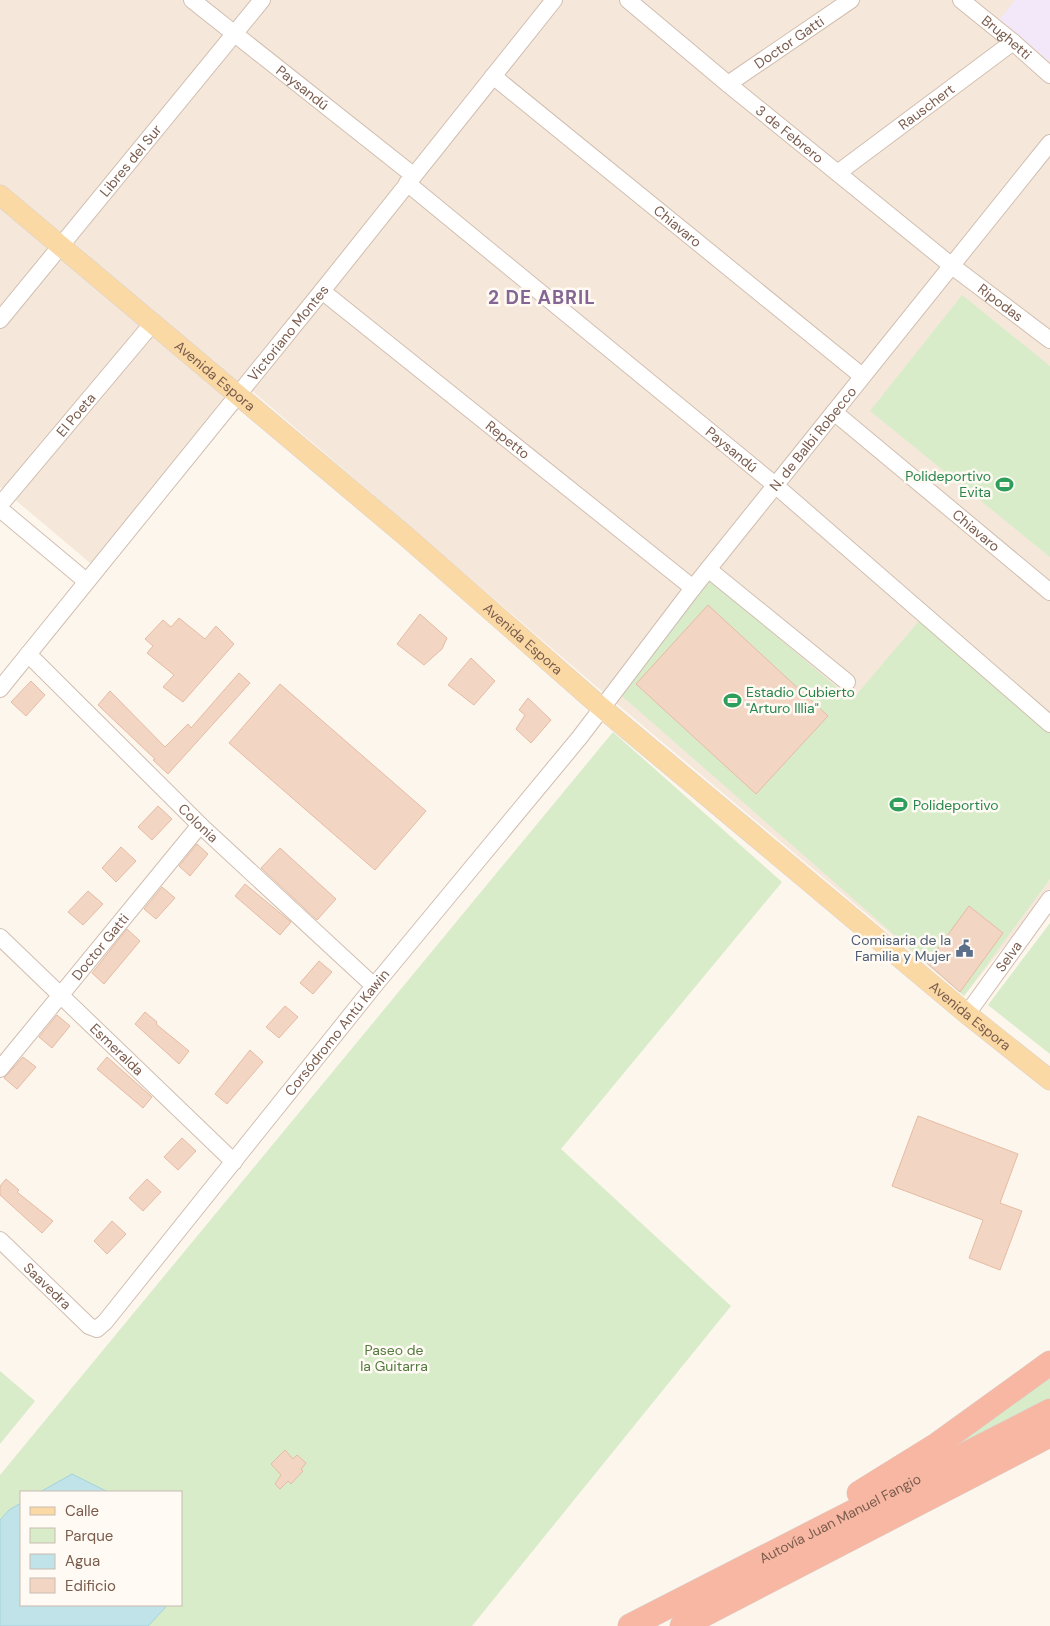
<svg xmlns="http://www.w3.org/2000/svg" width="1050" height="1626" font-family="'DM Sans',sans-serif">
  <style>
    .residential { fill: #f5e8da }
    .education { fill: #f3e8fa }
    .green { fill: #d8ecc9; fill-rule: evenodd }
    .water { fill: #bfe3e8; stroke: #a5d3da }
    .building { fill: #f3d5c3; stroke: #e6bba3 }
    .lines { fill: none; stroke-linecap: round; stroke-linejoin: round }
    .minor-casing { stroke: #d1beb0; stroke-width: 18 }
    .major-casing { stroke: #dad1cd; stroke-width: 21 }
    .highway-casing { stroke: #dad1cd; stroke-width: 25 }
    .minor { stroke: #fff; stroke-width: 16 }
    .major { stroke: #fbd9a5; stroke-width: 20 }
    .highway { stroke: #f7b7a3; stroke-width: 24 }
    .labels { text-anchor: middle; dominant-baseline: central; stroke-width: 5; stroke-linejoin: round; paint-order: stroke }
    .street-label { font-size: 14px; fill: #7a5c4d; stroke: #fffaf3 }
    .leisure-label { font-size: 14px; fill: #27864d; stroke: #fffaf3; text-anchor: start }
    .service-label { font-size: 14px; fill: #4e5e75; stroke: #fffaf3; text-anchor: end }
    .park-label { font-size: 14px; fill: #537a41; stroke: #fffaf3 }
    .district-label { font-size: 19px; font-weight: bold; letter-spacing: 1px; fill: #846695; stroke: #fffaf3 }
  </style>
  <rect width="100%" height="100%" fill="#fdf6ec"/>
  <path class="residential" d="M0 0H1050V889L964 996 598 688 243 383 96 568 0 487Z"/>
  <path class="education" d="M1015 0H1050V62L1000 19Z"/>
  <g class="green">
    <path d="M962 295 1050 366V557L870 411Z"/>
    <path d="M707 578 852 700 919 621 1050 731V879L964 996 614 689Z"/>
    <path d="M613 732 782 882 561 1149 731 1306 472 1626H0V1475ZM21 1492H181V1605H21Z"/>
    <path d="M1050 923V1054L988 1005Z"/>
    <path d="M0 1371 35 1401 0 1444Z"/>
    <path d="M1050 1375V1399L858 1500Z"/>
  </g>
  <g class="water">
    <path d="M72 1474 108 1492H40Z"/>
    <path d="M21 1503V1605H166L165 1608 148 1626H0V1520L9 1510Z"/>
  </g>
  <g class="building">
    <path d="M708 605 828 716 756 794 636 684Z"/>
    <path d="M420 614 447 638 442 649 424 665 397 644Z"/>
    <path d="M179 618 205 639 216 626 234 644 183 702 163 687 174 675 147 653 153 646 145 639 163 620 171 627Z"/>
    <path d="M471 658 495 681 474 705 448 685Z"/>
    <path d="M239 673 250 683 168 774 153 760 155 759 98 705 110 691 165 747 188 724 191 728Z"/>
    <path d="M31 681 45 695 26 716 11 702Z"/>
    <path d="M280 684 426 811 375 870 229 743Z"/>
    <path d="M528 698 551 720 531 743 516 729 525 715 519 710Z"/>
    <path d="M158 806 172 819 152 840 138 827Z"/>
    <path d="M197 844 208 854 190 876 179 866Z"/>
    <path d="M121 847 136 861 116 882 102 868Z"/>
    <path d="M280 848 336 899 317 920 261 868Z"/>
    <path d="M245 884 291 922 280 935 235 896Z"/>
    <path d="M162 887 175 898 156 919 144 909Z"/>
    <path d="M88 891 103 904 83 925 68 912Z"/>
    <path d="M969 906 1003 933 960 992 927 963Z"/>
    <path d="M127 929 140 941 104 984 92 973Z"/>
    <path d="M319 961 332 972 313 994 300 983Z"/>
    <path d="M285 1006 298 1017 279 1038 266 1027Z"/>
    <path d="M145 1012 157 1022 156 1024 189 1051 179 1064 135 1024Z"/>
    <path d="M57 1015 70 1026 52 1048 39 1037Z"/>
    <path d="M250 1050 263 1062 227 1104 215 1094Z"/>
    <path d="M23 1057 36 1067 17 1089 4 1078Z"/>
    <path d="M107 1057 152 1097 143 1108 97 1069Z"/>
    <path d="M918 1116 1018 1154 1000 1203 1022 1211 1000 1270 969 1258 983 1220 892 1186Z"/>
    <path d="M182 1138 196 1151 178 1170 164 1157Z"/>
    <path d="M6 1179 19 1190 17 1192 53 1221 42 1233 0 1195V1186Z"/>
    <path d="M147 1179 161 1192 143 1211 129 1198Z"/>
    <path d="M112 1221 126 1234 107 1254 94 1241Z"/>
    <path d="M285 1450 293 1459 297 1455 306 1463 301 1469 303 1471 291 1484 288 1481 280 1489 275 1484 281 1475 271 1464Z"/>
  </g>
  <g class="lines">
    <defs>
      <g id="minor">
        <path id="s1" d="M192 0 413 175"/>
        <path id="s2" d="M628 0 728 84 952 266 1050 340"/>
        <path id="s3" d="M961 0 1013 42 1050 75"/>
        <path id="s4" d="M493 76 862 376"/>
        <path id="s5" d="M728 84 851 0"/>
        <path id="s6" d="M839 172 1013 42"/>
        <path id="s7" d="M407 183 775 485 1050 724"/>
        <path id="s8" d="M322 291 693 588"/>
        <path id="s9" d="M0 320 262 0"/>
        <path id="s10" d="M834 412 1050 592"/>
        <path id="s11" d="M0 505 152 324"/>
        <path d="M0 509 86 581"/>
        <path d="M708 569 847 682"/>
        <path id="s12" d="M28 654 200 825 374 986"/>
        <path id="s13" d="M0 689 322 291 554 0"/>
        <path id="s14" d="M0 937 234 1162"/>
        <path id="s15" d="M967 1014 1050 899"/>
        <path id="s16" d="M0 1069 200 825"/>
        <path id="s17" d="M0 1240 89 1326 97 1329 105 1322 374 986 580 737 693 588 1050 143"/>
      </g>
      <g id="major">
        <path id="s18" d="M0 195 408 538 602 708 967 1014 1050 1080"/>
      </g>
      <g id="highway">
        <path d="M859 1493 938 1444 1050 1363"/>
        <path id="s19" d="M630 1626 1050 1411"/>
        <path d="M682 1626 1050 1435"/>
      </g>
    </defs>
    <use href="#minor" class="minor-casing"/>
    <use href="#major" class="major-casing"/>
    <use href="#highway" class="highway-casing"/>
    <use href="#minor" class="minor"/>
    <use href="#major" class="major"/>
    <use href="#highway" class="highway"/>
  </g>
  <defs>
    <symbol id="stadium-bare" viewBox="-9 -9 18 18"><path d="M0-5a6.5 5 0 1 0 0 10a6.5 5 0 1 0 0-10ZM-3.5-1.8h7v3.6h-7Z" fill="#2e9e5b" stroke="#fffaf3" stroke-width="2.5" paint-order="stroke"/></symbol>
    <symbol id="civic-bare" viewBox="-9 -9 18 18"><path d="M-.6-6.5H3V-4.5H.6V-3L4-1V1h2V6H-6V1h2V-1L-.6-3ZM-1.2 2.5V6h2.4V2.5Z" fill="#5c6f8a" stroke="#fffaf3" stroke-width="2.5" paint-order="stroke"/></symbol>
  </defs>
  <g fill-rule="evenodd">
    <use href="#stadium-bare" x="992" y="472" width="25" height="25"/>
    <use href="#stadium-bare" x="720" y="688" width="25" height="25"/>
    <use href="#stadium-bare" x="886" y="792" width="25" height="25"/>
    <use href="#civic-bare" x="952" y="936" width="25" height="25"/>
  </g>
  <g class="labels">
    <g class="street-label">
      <text stroke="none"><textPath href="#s3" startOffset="59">Brughetti</textPath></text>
      <text stroke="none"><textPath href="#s5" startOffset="74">Doctor Gatti</textPath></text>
      <text stroke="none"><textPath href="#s1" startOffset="141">Paysandú</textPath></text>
      <text stroke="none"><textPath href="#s6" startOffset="109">Rauschert</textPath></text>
      <text stroke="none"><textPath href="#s2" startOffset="210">3 de Febrero</textPath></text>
      <text stroke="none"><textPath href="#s9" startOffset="206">Libres del Sur</textPath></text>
      <text stroke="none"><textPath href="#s4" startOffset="238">Chiavaro</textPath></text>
      <text stroke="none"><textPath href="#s2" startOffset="480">Ripodas</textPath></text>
      <text stroke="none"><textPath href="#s13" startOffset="458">Victoriano Montes</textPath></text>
      <text stroke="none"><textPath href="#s18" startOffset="281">Avenida Espora</textPath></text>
      <text stroke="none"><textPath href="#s11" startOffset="118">El Poeta</textPath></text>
      <text stroke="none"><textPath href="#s17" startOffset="1275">N. de Balbi Robecco</textPath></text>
      <text stroke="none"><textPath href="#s8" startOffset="238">Repetto</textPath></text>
      <text stroke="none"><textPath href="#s7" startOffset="420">Paysandú</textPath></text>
      <text stroke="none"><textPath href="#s10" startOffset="185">Chiavaro</textPath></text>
      <text stroke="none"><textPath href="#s18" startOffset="686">Avenida Espora</textPath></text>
      <text stroke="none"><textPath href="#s12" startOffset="240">Colonia</textPath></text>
      <text stroke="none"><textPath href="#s16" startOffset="158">Doctor Gatti</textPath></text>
      <text stroke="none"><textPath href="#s15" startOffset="71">Selva</textPath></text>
      <text stroke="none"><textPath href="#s18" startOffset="1271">Avenida Espora</textPath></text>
      <text stroke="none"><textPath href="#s17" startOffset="514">Corsódromo Antú Kawin</textPath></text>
      <text stroke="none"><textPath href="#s14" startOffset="162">Esmeralda</textPath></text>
      <text stroke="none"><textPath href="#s17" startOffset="66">Saavedra</textPath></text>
      <text stroke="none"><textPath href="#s19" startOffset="236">Autovía Juan Manuel Fangio</textPath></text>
    </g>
    <g class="leisure-label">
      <text x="991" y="476" text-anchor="end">Polideportivo<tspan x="991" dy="16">Evita</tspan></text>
      <text x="746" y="692">Estadio Cubierto<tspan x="746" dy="16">"Arturo Illia"</tspan></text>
      <text x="913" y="805">Polideportivo</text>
    </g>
    <g class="service-label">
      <text x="951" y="940">Comisaria de la<tspan x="951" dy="16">Familia y Mujer</tspan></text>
    </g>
    <g class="park-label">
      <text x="394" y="1350">Paseo de<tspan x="394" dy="16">la Guitarra</tspan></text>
    </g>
    <g class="district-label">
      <text x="542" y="297">2 DE ABRIL</text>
    </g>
  </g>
  <rect x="20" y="1491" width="162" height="115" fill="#fffaf3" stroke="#cabbb1"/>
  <rect x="30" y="1507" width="25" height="8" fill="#fbd9a5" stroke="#cabbb1"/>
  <text x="65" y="1516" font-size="15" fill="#7a5c4d">Calle</text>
  <rect x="30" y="1528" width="25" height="15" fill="#d8ecc9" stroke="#cabbb1"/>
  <text x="65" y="1541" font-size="15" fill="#7a5c4d">Parque</text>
  <rect x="30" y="1554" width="25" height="15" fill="#bfe3e8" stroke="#cabbb1"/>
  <text x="65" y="1566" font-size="15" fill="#7a5c4d">Agua</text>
  <rect x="30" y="1578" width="25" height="15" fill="#f3d5c3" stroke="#cabbb1"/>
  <text x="65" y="1591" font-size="15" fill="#7a5c4d">Edificio</text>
</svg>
